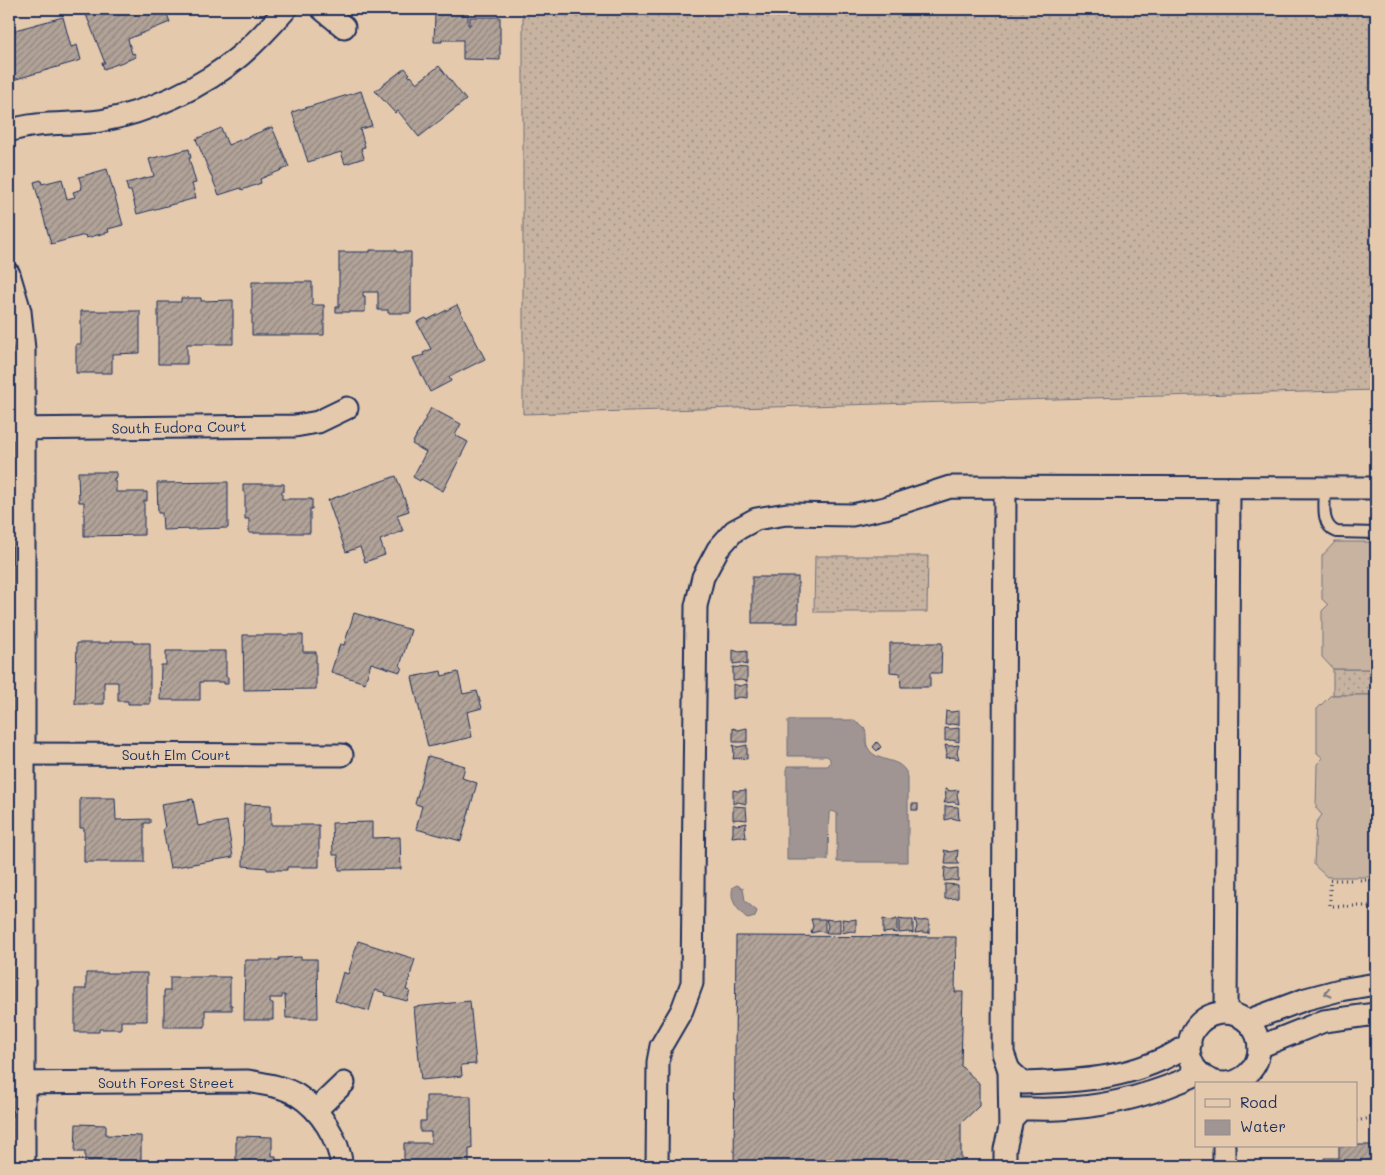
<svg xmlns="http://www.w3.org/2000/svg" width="1385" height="1175" font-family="Mali,sans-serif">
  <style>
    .grass { fill: url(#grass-dots); stroke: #71717f }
    .garden { fill: #c7b3a0; stroke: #71717f }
    .water { fill: #a09592; stroke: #6b6c7d }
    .building { fill: url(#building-hatch); stroke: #1b2f5e }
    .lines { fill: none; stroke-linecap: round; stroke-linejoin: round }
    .service-casing { stroke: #1b2f5e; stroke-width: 14 }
    .minor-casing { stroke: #1b2f5e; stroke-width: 25 }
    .path { stroke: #1b2f5e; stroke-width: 3; stroke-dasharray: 1 4; stroke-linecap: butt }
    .service { stroke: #e4c9ac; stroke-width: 10 }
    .minor { stroke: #e4c9ac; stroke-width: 21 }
    .oneway { stroke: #757481 }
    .labels { text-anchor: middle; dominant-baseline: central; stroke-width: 4; stroke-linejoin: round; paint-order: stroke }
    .street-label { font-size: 14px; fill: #1b2f5e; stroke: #e4c9ac }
  </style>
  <defs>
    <pattern id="grass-dots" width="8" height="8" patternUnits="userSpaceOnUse" patternTransform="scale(1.25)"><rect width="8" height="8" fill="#c7b3a0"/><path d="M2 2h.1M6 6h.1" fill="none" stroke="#a19286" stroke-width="1.8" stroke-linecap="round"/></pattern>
    <pattern id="building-hatch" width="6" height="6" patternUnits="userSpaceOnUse" patternTransform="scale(1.25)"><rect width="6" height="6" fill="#b2a398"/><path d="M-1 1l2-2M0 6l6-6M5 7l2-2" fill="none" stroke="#90857f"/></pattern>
  </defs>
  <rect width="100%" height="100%" fill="#e4c9ac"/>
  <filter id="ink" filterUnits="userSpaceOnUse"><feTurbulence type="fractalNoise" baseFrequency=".02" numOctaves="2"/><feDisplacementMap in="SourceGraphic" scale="10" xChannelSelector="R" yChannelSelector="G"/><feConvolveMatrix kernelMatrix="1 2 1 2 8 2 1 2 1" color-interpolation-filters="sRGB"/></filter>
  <g filter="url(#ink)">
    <g class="grass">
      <path d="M523 9H1376V390L523 414Z"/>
      <path d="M815 556H928L927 612H814Z"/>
      <rect x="1333" y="669" width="43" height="26"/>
    </g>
    <g class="garden">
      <path d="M1335 542H1376V669H1333L1322 657V611L1328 605 1322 599V556Z"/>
      <path d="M1331 695H1376V877H1327L1314 865 1316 823 1322 815 1316 808 1317 764 1323 758 1317 753V709Z"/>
    </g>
    <g class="water">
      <path d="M788 720H854L865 729C867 735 865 743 868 748 878 765 902 755 908 777V862H837V813L832 811 829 813 828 860H787V766H828L830 763V759L827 756H788Z"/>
      <path d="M737 885 743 888 745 901 757 911 755 917 748 919C738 910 729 901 733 887Z"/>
    </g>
    <g class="building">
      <path d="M91 9H165L170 22 128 39 132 54 134 53 136 57 104 69 102 63H105L85 12Z"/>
      <path d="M419 9H468V25H470V17H500V60L463 59V40H442V42H434L435 14H419Z"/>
      <path d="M63 17 71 47 77 45 81 60 13 80 9 66V34L16 32 15 30Z"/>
      <path d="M439 66 466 100 419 137 398 111 395 113 375 91 405 68 410 74 408 75 410 77 411 76 417 83Z"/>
      <path d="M361 91 372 126 360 129 365 147 361 148 364 158 345 164 341 152 308 162 292 112Z"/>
      <path d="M272 127 289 167 260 179 261 183 242 190 241 188 219 195 196 139 221 128 228 145Z"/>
      <path d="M189 149 191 158H189L196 183 192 184 196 198 137 214 131 191H128L126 183 154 176 149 159Z"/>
      <path d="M107 169 123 225 108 229 109 232 86 238 85 235 51 244 34 182 41 180 42 184 62 179 67 199 75 197 73 192 82 189 79 177Z"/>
      <path d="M370 250H396V252H411V313H388V310H378V292H363V296H365V312H336V307H339V252H370Z"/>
      <path d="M252 282H312V305H324V335H252Z"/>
      <path d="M181 298H201V301L233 300V344H187V364H158V302H181Z"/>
      <path d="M457 305 485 359 449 377 451 381 430 392 413 358 424 355 423 353 431 349 417 322 426 318 427 320Z"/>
      <path d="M81 311H140V353L112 354V373H76V344H81Z"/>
      <path d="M431 408 461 424 455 435 468 442 443 491 421 479 420 481 413 477 426 452 412 444Z"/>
      <path d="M78 472H116V478H114V482H116V492H147V501H144V535L84 536V502H79Z"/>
      <path d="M396 476 409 511 397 515 403 531 380 540 385 555 365 562 360 547 346 552 328 500Z"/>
      <path d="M228 482V528L163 530 162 513H158L157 483Z"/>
      <path d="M243 484H284V491H282V499H312V509H310V533H249V519H245V492H243Z"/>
      <rect x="752" y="577" width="46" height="46"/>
      <path d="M354 613 411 630 400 666 402 667 400 672 371 663 365 683 331 672 340 644 344 645Z"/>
      <path d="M243 635H303V652H316V689L244 690Z"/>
      <path d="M110 641H134V643H150V704H128V701H118V682H104V704H75L77 643H110Z"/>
      <path d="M890 643H942L941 673H930V687H901L900 673 890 672Z"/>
      <path d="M733 650 739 652 747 651V665L740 663 733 664Z"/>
      <path d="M166 651H226V677H228V684H224V682H200V700H160L161 665H166Z"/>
      <path d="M733 667 747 668V682L741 680 733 681Z"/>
      <path d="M441 671 442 676 458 672 463 694 477 691 482 708 467 712 472 737 428 747 412 677Z"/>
      <path d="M733 684 740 686 747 684V698L739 697 733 699Z"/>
      <path d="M946 711 951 712 959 711V725L952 724 945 725Z"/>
      <path d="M733 728 738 730 747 728V742H733Z"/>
      <path d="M945 728 951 729 959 728V742L952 740 945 741Z"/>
      <path d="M877 742 881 747 877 751 873 747Z"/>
      <path d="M733 745 738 747 747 745V759L740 758 733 759 734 753Z"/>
      <path d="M945 745 950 746 959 745 957 752 959 759 952 757 945 758 947 754Z"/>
      <path d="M428 756 465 766 462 778 477 783 461 841 416 829 422 806 415 804Z"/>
      <path d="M945 789 951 791 959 790 957 794 959 804 953 802 944 803 946 798Z"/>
      <path d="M733 790 738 791 746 790V804L738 802 733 804Z"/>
      <path d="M80 798H115L116 820 150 819V823H144V862H84V828H80Z"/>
      <path d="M193 799 198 826 227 821 233 857 170 868 163 829 165 828 161 804Z"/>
      <path d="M244 804 271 805V825H319V867H287V870H267V868L243 866Z"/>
      <rect x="912" y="804" width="6" height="6"/>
      <path d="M733 806 746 807 747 820 738 819 733 820Z"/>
      <path d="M945 806 958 807 959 820 952 818 945 820Z"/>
      <path d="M372 822V838L400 837 401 869 339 870 338 855H333L332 823Z"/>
      <path d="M733 823 737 825 747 823 745 828 746 838 740 836 732 837 733 833Z"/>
      <path d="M944 850 950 852 958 850 957 859 959 864H945L946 856Z"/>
      <path d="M945 867 950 869 958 868V881L952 880 944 881Z"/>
      <path d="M945 884 958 885V898L945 899Z"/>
      <path d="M811 919H825V933L820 931 811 933 813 926Z"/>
      <path d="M826 919 832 920 840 919V933H826L828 926Z"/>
      <path d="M842 919 851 920 856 919V933L851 931 842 933 844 927Z"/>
      <path d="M883 919 889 921 897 919V933L891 932 883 933Z"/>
      <path d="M899 919 905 920H913V933L908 932 899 933Z"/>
      <path d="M915 919 920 921 929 920V933L922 932 915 933 917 926Z"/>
      <path d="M736 936 956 937 955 992H963L961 1066 979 1083V1106L961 1123V1166H734Z"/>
      <path d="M358 941 415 959 406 990 410 991 407 1001 385 995 386 993 375 990 369 1011 335 1001 343 972 348 974Z"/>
      <path d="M301 957V959H317L318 1018H286L285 995H282V998H270V1003H273V1020H244L245 960H279V958Z"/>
      <path d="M86 973H147V1021H121V1029H99V1032H75V989H86Z"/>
      <path d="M170 977H230V1005H232V1010H205V1027H164V991H170Z"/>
      <path d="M470 1001 476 1064 461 1065 462 1076 421 1080 414 1007Z"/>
      <path d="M426 1096H471L472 1149H469V1166H404V1143H431V1132H420V1121H426Z"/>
      <path d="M76 1124 106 1125V1135L141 1136V1166H85V1152H75Z"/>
      <path d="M236 1136 272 1137V1156H276V1166H236Z"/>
      <path d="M1356 1145H1376V1166H1324V1158H1339V1146Z"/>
    </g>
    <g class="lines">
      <defs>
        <path id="service" d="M1325 488C1325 502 1320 526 1337 532L1376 533"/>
        <g id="minor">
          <path d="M322 9 344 27"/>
          <path d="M9 131C37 121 70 125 100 121 147 113 204 87 241 55 257 41 272 25 286 9"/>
          <path d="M9 274 20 311 24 349V1166"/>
          <path d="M9 429 295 426 318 422 347 408"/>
          <path d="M1005 487 1003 1053 1009 1070 1010 1129"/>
          <path d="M9 754 342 755"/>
          <path d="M1226 1013 1229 488"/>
          <circle cx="1224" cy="1048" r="35"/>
          <path d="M1247 1021 1306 999 1340 990 1376 984"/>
          <path d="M1259 1047 1324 1021 1376 1014"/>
          <path d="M1009 1070 1023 1083C1084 1081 1136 1079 1190 1044"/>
          <path d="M9 1083 248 1081C264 1084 282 1086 297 1095 321 1110 338 1138 342 1166"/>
          <path d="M316 1110 344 1083"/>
          <path d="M657 1166 658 1062 661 1046 682 1010 692 983 696 606 703 577 718 549 734 531 756 519 787 514 852 515 885 508 950 487 1376 488"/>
          <path d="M1005 1166V1149L1012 1119 1021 1109C1037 1109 1054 1110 1071 1108 1116 1105 1159 1092 1200 1073"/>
          <path d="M1224 1166V1146"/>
        </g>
      </defs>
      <use href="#service" class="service-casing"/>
      <use href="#minor" class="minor-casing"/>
      <g class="path">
        <path d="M1376 880H1330V906H1376"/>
        <path d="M1356 1121 1376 1117"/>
      </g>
      <use href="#service" class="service"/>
      <use href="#minor" class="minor"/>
    </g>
    <defs><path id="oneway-chevron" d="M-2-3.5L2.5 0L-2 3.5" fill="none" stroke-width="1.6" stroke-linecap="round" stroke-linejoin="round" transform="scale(1.25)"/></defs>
    <use class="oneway" href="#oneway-chevron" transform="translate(1328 993) rotate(166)"/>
  </g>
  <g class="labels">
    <g class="street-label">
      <text transform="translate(179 427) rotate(-1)">South Eudora Court</text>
      <text x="176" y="754">South Elm Court</text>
      <text x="166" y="1082">South Forest Street</text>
    </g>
  </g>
  <rect width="1385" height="1175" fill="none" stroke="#e4c9ac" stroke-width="30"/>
  <rect x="15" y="15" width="1355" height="1145" fill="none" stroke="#1b2f5e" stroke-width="2" filter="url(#ink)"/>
  <rect x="1195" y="1082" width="162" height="65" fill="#e4c9ac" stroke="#948b8d"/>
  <rect x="1205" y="1099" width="25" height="8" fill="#e4c9ac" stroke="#948b8d"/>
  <text x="1240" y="1108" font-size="15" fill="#1b2f5e">Road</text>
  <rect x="1205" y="1120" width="25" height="15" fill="#a09592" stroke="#948b8d"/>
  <text x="1240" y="1132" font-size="15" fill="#1b2f5e">Water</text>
</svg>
